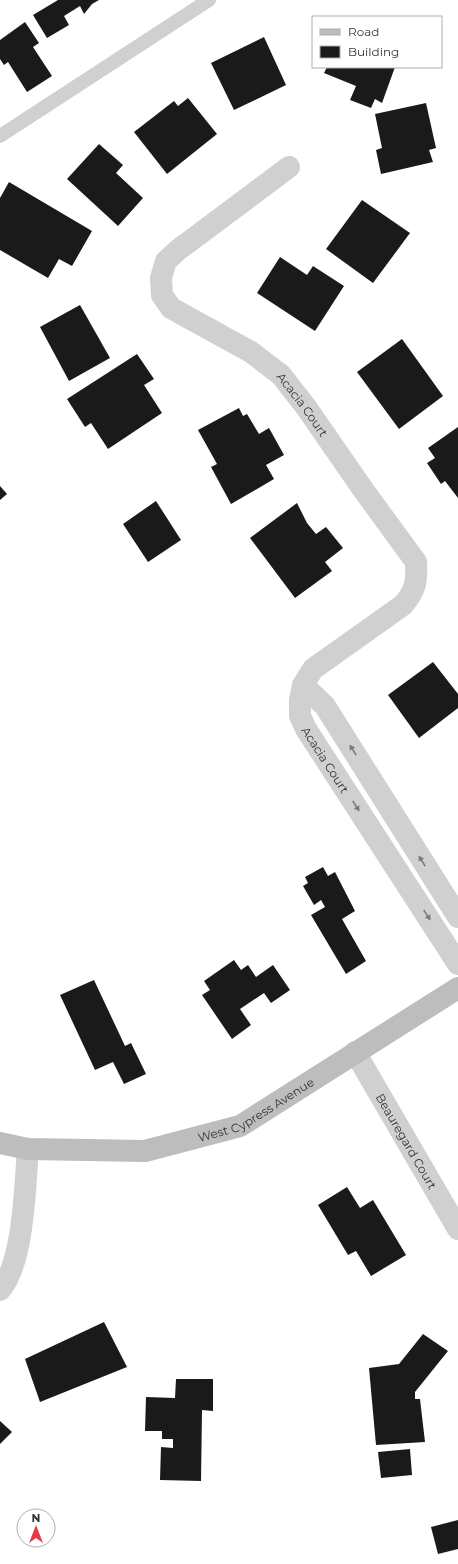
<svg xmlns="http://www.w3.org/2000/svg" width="458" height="1564" font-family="Montserrat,sans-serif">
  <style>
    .building { fill: #1a1a1a }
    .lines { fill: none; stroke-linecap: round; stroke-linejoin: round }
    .service { stroke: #d0d0d0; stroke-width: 14 }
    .minor { stroke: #d0d0d0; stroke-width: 22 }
    .secondary { stroke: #bdbdbd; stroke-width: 22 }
    .oneway { fill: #7a7a7a }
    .labels { text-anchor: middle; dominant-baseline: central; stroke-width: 4; stroke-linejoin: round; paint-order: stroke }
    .street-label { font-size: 12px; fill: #333; stroke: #fff }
  </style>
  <rect width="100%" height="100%" fill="#fff"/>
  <g class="building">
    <path d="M58 0H99L92 4 84 14 80 6 64 16 69 25 47 38 33 15Z"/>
    <path d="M25 22 39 43 33 47 52 76 27 92 8 62 4 65 0 59V40Z"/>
    <path d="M264 37 286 85 234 110 211 63Z"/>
    <path d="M327 67H395L382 103 375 99 371 108 350 100 356 86 324 73Z"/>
    <path d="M188 98 217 134 167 174 134 132 174 101 178 106Z"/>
    <path d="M426 103 436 148 429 150 433 162 381 174 376 150 382 148 375 114Z"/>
    <path d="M99 144 123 165 116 173 143 198 118 226 67 179Z"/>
    <path d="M9 182 92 231 72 266 59 259 48 278 0 250V198Z"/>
    <path d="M362 200 410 233 373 283 326 249Z"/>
    <path d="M280 257 307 275 313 266 344 286 315 331 257 293Z"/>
    <path d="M80 305 110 358 69 381 40 327Z"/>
    <path d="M402 339 443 396 399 429 357 372Z"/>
    <path d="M137 354 154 379 144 385 162 413 108 449 91 423 85 427 67 399Z"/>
    <path d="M239 408 243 416 247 414 259 434 269 428 284 455 266 465 274 479 231 504 211 467 217 464 198 430Z"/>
    <path d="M458 427V498L445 481 441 484 427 463 435 458 428 448Z"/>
    <path d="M0 486 7 494 0 500Z"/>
    <path d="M156 501 181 540 148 562 123 524Z"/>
    <path d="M297 503 307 523 316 534 326 527 343 548 325 562 332 571 295 598 250 538Z"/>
    <path d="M433 662 458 694V708L419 738 388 695Z"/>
    <path d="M323 867 328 876 335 872 355 911 342 919 366 961 346 974 311 915 325 907 321 900 314 905 303 886 308 883 305 877Z"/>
    <path d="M234 960 241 970 248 965 256 977 273 965 290 990 271 1003 264 993 240 1009 251 1025 232 1039 202 995 210 990 204 981Z"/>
    <path d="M94 980 125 1046 131 1043 146 1074 124 1084 113 1062 95 1070 60 995Z"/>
    <path d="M347 1187 360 1208 373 1200 406 1255 371 1276 356 1251 348 1255 318 1205Z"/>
    <path d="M104 1322 127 1367 40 1402 25 1359Z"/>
    <path d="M423 1334 448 1351 415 1392V1399H420L425 1442 376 1445 369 1368 399 1364Z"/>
    <path d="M176 1379H213V1411L202 1410 201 1481 160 1480 161 1447 173 1448V1439H162V1431H145L146 1397 175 1398Z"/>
    <path d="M0 1421 12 1432 0 1444Z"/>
    <path d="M410 1449 412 1475 381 1478 378 1452Z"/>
    <path d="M458 1520V1549L438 1554 431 1527Z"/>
  </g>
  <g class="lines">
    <path class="service" d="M0 136 209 0"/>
    <g class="minor">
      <path id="s1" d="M289 167 178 250 166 261 161 278 162 295 171 308 251 352 281 375 306 407 362 488 416 562C417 581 416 590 403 605L313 669 303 685 300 700V716L306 729 458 964"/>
      <path d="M303 685 325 706 458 917"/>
      <path id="s2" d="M355 1052 458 1229"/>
      <path d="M0 1290C24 1263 25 1184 28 1149"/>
    </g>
    <path class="secondary" id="s3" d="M0 1143 28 1149 145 1151 240 1126 458 988"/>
  </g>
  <defs><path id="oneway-solid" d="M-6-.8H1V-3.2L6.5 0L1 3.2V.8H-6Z"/></defs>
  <g class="oneway">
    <use href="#oneway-solid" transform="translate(353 750) rotate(-122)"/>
    <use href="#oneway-solid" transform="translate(356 806) rotate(57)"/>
    <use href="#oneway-solid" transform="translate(422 861) rotate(-122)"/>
    <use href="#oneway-solid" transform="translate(427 915) rotate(57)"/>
  </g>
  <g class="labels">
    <g class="street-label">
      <text stroke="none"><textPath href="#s1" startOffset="371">Acacia Court</textPath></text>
      <text stroke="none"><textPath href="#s1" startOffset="823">Acacia Court</textPath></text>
      <text stroke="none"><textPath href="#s3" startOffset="265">West Cypress Avenue</textPath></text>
      <text stroke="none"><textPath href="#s2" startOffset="103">Beauregard Court</textPath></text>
    </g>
  </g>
  <rect x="312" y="16" width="130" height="52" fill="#ffffff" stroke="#adadad"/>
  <rect x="320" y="29" width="20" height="6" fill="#bdbdbd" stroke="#adadad"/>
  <text x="348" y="36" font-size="12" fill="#333333">Road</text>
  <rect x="320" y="46" width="20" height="12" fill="#1a1a1a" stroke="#adadad"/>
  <text x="348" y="56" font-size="12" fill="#333333">Building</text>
  <g transform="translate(36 1528)"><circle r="19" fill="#ffffff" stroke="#adadad"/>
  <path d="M0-3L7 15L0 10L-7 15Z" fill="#e63946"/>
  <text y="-6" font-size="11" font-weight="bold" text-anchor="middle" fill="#333333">N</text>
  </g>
</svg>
